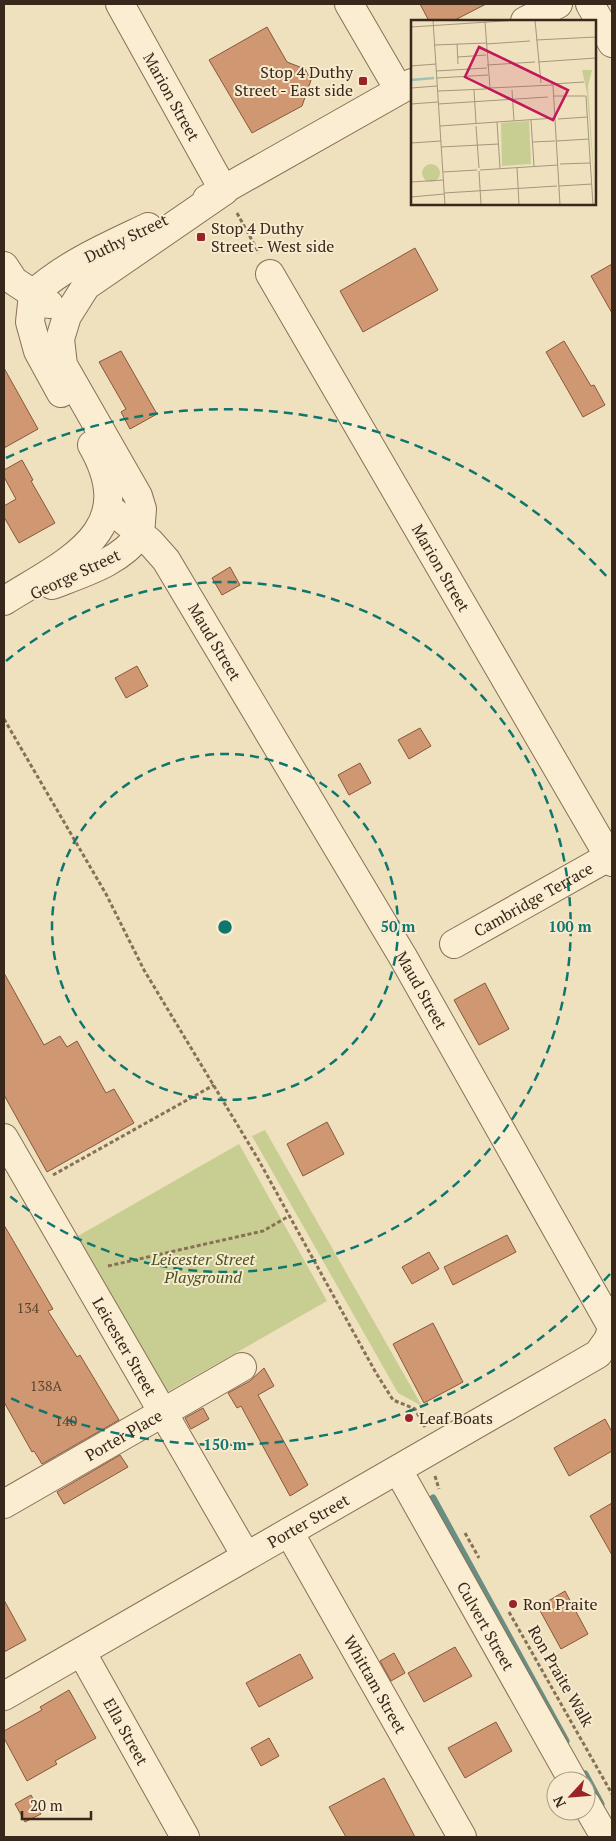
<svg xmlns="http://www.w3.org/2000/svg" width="616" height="1841" font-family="'PT Serif',serif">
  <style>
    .green { fill: #c8ce92 }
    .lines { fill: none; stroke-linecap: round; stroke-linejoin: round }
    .stream { stroke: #698f84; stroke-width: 7 }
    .building { fill: #cf9772; stroke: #88583b }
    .minor-casing { stroke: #887056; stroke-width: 30 }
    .path { stroke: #887056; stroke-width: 3; stroke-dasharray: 4 2.5; stroke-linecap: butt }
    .minor { stroke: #faedd1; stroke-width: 28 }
    .ring { fill: none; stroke: #0f766e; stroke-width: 2.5; stroke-dasharray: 9 6 }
    .poi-dot { fill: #992427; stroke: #f7eace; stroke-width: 2 }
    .labels { text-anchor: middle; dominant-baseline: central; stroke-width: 4; stroke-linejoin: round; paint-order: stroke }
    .number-label { font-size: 14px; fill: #5d4431 }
    .poi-label { font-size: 16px; fill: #37281b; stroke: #f7eace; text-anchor: start }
    .street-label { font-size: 16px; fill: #37281b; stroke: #f7eace }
    .park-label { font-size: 16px; font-style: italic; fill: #485421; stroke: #f7eace }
    .inset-river { fill: none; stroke: #a1c1b7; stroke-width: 2.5 }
    .inset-road { fill: none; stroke: #a5967d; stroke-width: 1 }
    .view { fill: #c2185b; fill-opacity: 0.15; stroke: #c2185b; stroke-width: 2.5 }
    .inset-edge { fill: none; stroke: #37281b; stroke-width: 2.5 }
    .centre { fill: #0f766e; stroke: #f7eace; stroke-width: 2.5 }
    .ring-label { font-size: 15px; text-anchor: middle; font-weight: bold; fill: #0f766e; stroke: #f7eace; stroke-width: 4; stroke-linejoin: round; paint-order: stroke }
  </style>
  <rect width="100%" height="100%" fill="#efe0be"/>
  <g class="green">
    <path d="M265 1130 422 1406 398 1393 252 1136Z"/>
    <path d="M239 1144 327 1301 167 1392 78 1236Z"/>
  </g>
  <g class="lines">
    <g class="stream">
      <path d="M433 1498 566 1741"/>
      <path d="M585 1774 601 1804"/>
    </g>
  </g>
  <g class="building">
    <path d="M420 4H486L453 21H429Z"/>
    <path d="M267 27 287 62 305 69 311 80 302 106 252 133 209 60Z"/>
    <path d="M415 248 438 290 363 332 340 291Z"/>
    <path d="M612 264V313L591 276Z"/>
    <path d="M564 341 591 386 594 385 605 405 583 417 546 352Z"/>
    <path d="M121 351 157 414 130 429 121 412 126 409 99 362Z"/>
    <path d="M4 368 38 429 4 448Z"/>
    <path d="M22 460 33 480 31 481 55 523 19 543 4 517V506L16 499 4 477V470Z"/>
    <path d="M230 567 240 585 222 595 212 578Z"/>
    <path d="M137 666 148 686 126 698 115 678Z"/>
    <path d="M420 728 431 746 409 759 398 740Z"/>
    <path d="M360 763 371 783 349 795 338 775Z"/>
    <path d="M4 973 44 1045 60 1036 67 1047 77 1041 106 1093 114 1089 134 1123 47 1172 4 1095Z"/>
    <path d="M485 983 509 1029 479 1045 454 1000Z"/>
    <path d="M327 1122 344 1154 303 1176 287 1144Z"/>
    <path d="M4 1225 53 1309 48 1311 77 1357 80 1355 119 1420 42 1464 34 1451 32 1452 4 1402Z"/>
    <path d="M507 1235 516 1252 453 1285 444 1267Z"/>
    <path d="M429 1252 439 1269 412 1284 402 1267Z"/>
    <path d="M433 1323 463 1382 424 1403 393 1344Z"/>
    <path d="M264 1368 274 1386 258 1395 308 1485 290 1496 241 1406 237 1408 228 1393 250 1381Z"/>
    <path d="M203 1408 209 1419 191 1429 185 1418Z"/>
    <path d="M605 1419 612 1432V1451L569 1476 554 1448Z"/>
    <path d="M120 1455 128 1467 64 1504 57 1492Z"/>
    <path d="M612 1503V1555L590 1516Z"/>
    <path d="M565 1591 588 1634 561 1649 538 1607Z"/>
    <path d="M4 1600 26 1640 4 1652Z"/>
    <path d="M455 1647 472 1676 424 1702 408 1673Z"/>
    <path d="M394 1653 405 1673 391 1681 380 1661Z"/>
    <path d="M300 1654 313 1678 259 1707 246 1683Z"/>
    <path d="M69 1690 96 1738 55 1761 57 1764 27 1781 4 1738V1731L42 1710 40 1707Z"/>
    <path d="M496 1722 512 1751 465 1778 448 1748Z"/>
    <path d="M269 1738 279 1756 261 1766 251 1748Z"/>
    <path d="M384 1778 415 1837H346L329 1807Z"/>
    <path d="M31 1795 41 1814 25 1822 15 1804Z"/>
  </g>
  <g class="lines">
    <defs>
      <g id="minor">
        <path id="s1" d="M120 4 224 191"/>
        <path d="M349 4 399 90"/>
        <path d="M590 4 612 43"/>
        <path d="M525 21 558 4"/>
        <path d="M207 199 412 83"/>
        <path d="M4 266 14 281 49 304"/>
        <path id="s2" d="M270 274 612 862"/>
        <path d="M33 294C66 264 108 246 148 227"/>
        <path d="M33 294 30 322 38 351 61 393"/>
        <path id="s3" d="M108 507 150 542 166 560 403 957 612 1327"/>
        <path d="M140 534 142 509 138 496 63 365 60 339 67 316 86 286 224 191"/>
        <path d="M52 585C83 573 121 562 140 534"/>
        <path d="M4 601C67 561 142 532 92 445"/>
        <path id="s4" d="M454 944 612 855"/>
        <path id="s5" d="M4 1138 246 1556"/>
        <path id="s6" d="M398 1470 573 1781"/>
        <path id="s7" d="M4 1504 242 1367"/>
        <path id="s8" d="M289 1532 462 1837"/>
        <path id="s9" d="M82 1653 185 1837"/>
        <path id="s10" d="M4 1696 598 1354 608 1340 612 1329"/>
        <path d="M586 1804 605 1837"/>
      </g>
    </defs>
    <use href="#minor" class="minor-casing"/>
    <g class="path">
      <path d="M237 213 259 253"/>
      <path d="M4 719 106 894 144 970 258 1159 376 1373 393 1400 415 1409 425 1427"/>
      <path d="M53 1175 214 1085"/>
      <path d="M108 1266 263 1231 289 1216"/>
      <path d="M435 1476 439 1489"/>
      <path d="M465 1533 479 1558"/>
      <path d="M509 1612 612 1794"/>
    </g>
    <use href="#minor" class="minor"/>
  </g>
  <g class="ring">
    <circle cx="225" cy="927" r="173"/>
    <path d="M6 661A345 345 0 1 1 6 1193"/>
    <path d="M610 1274A518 518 0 0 1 6 1396M6 458A518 518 0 0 1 610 580"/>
  </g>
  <g class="poi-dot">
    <rect x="358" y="76" width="10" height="10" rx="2.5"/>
    <rect x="196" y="232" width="10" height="10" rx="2.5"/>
    <circle cx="409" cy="1418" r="5"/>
    <circle cx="513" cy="1604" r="5"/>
  </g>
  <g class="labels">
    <g class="number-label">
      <text x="28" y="1307">134</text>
      <text x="46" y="1385">138A</text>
      <text x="66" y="1420">140</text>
    </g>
    <g class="poi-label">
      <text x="353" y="72" text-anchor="end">Stop 4 Duthy<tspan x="353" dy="18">Street - East side</tspan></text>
      <text x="211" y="228">Stop 4 Duthy<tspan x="211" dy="18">Street - West side</tspan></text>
      <text x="419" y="1418">Leaf Boats</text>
      <text x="523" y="1604">Ron Praite</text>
    </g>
    <g class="street-label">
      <text stroke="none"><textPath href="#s1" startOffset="106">Marion Street</textPath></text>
      <text transform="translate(126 238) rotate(-26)">Duthy Street</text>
      <text stroke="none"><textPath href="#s2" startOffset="340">Marion Street</textPath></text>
      <text transform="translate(75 574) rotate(-25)">George Street</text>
      <text stroke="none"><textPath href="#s3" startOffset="174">Maud Street</textPath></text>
      <text stroke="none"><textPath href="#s4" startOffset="91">Cambridge Terrace</textPath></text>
      <text stroke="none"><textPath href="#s3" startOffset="579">Maud Street</textPath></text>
      <text stroke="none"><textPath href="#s5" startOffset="241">Leicester Street</textPath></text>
      <text stroke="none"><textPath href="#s7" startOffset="138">Porter Place</textPath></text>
      <text stroke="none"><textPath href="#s10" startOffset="351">Porter Street</textPath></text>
      <text stroke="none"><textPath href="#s6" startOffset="179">Culvert Street</textPath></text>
      <text transform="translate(561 1676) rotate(60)">Ron Praite Walk</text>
      <text stroke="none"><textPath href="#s8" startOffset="175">Whittam Street</textPath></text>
      <text stroke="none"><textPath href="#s9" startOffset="90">Ella Street</textPath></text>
    </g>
    <g class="park-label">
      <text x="203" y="1259">Leicester Street<tspan x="203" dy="18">Playground</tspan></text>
    </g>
  </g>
  <g transform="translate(411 20)">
    <rect width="185" height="185" fill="#efe0be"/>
    <path d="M171 50H181L177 66 185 185 176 73ZM118 101 120 144 91 146 90 103ZM11 153a9 9 0 1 1 18 0a9 9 0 1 1-18 0Z" fill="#c8ce92"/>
    <path class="inset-river" d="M0 60 23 58"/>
    <path class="inset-road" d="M22 0 34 185M124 0 130 63M74 2 79 68 142 65M0 7 108 0M125 20 185 17M46 24 47 44M75 24 119 21M24 25 75 23M47 37 75 35M127 42 185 38M76 45 124 42M0 46 25 44M25 51 76 48M26 58 77 55M140 64 173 62M142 65 149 185M0 68 26 66M63 70 65 103M101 70 103 101M27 71 75 69M142 76H175L182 185M0 84 27 82M27 84 137 77M147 99 176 97M120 100 123 146M86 102 89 148M29 106 144 98M65 106 68 148M145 121 178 119M121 122 144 121M0 123 30 121M30 127 88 124M149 144 179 143M106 147 108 185M69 150 147 145M68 151 70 185M32 152 66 150M0 162 32 160M148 166 181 164M33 173 146 166M0 177 33 174"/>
    <path class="view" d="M68 27 157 70 142 100 54 57Z"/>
    <rect width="185" height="185" class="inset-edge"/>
  </g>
  <circle cx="225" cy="927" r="8" class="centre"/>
  <g class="ring-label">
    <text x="398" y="932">50 m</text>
    <text x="570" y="932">100 m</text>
    <text x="225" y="1450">150 m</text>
  </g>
  <rect width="616" height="1841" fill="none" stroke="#37281b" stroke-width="10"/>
  <g transform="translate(571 1796) rotate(244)"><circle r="24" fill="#f7eace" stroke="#aa9c86"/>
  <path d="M0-4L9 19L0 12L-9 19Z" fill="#992427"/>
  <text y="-8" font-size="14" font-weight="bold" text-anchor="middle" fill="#37281b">N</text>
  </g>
  <path d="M22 1811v8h69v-8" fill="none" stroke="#37281b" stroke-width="2.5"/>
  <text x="30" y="1811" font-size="15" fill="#37281b" stroke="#f7eace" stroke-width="4" paint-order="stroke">20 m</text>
</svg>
